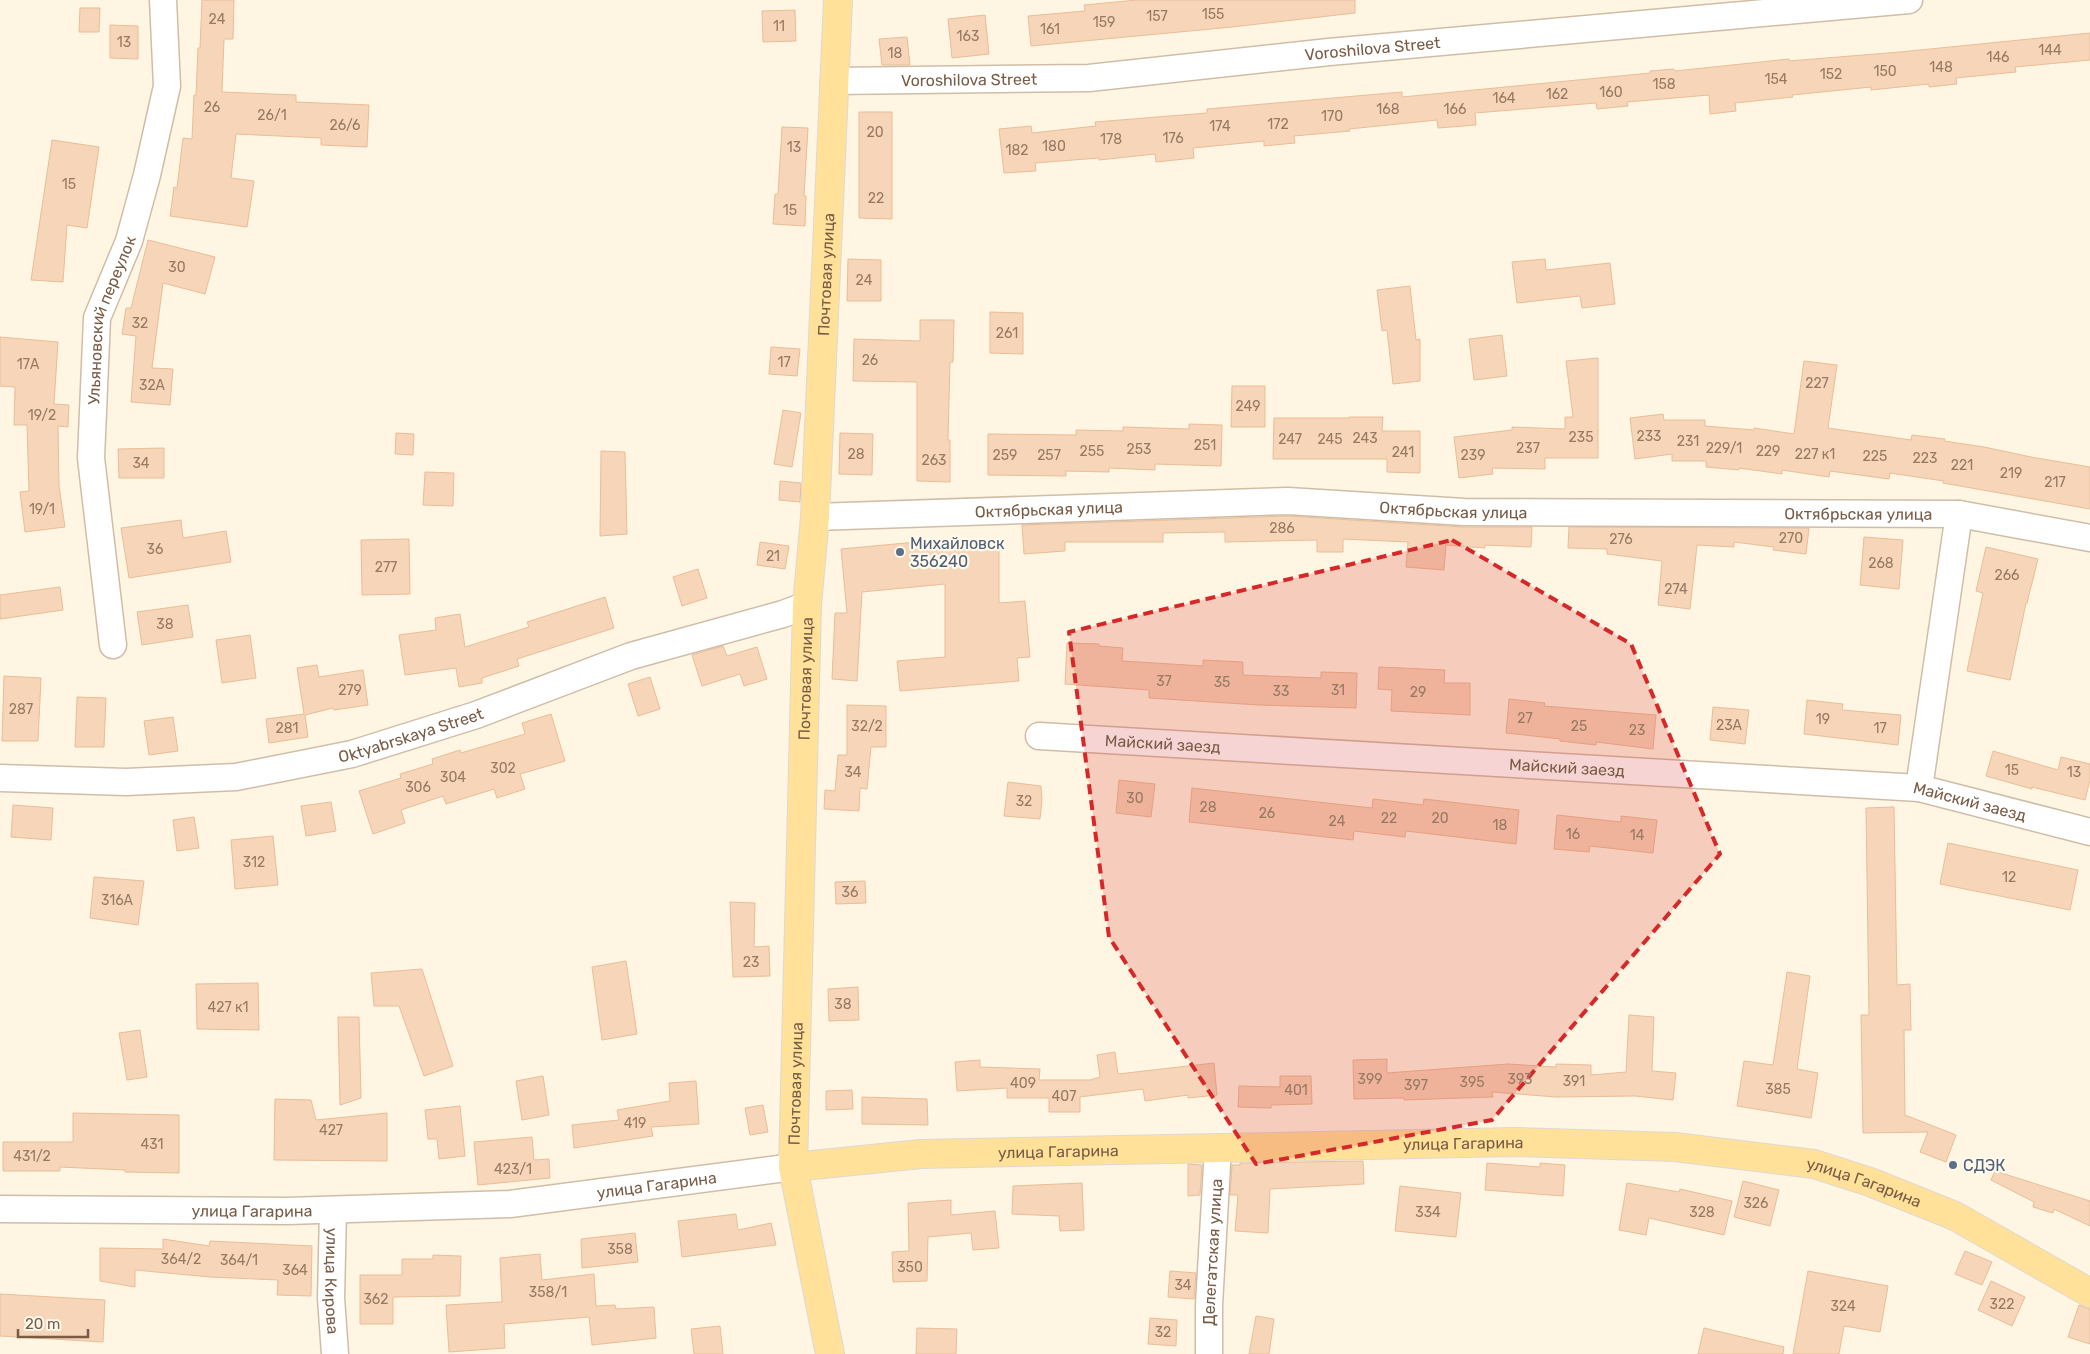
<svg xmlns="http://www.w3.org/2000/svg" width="2090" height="1354" font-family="Rubik,sans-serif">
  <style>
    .building { fill: #f6d5b8; stroke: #eabd97 }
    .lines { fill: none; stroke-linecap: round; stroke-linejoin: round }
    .minor-casing { stroke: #d0bda8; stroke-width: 29 }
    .major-casing { stroke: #dfd8d3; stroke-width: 30 }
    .minor { stroke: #fff; stroke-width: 26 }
    .major { stroke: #ffe199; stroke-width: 28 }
    .marked { fill: #d62828; fill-opacity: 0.2; stroke: #d62828; stroke-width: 4; stroke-dasharray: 10 6; stroke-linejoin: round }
    .service-dot { fill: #5c6f8a; stroke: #fff9eb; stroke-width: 2 }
    .labels { text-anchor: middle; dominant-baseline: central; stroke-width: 4.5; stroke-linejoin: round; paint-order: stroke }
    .number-label { font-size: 14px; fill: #987a62 }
    .street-label { font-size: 16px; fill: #795c46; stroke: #fff9eb }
    .service-label { font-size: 16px; fill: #4e5e75; stroke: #fff9eb; text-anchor: start }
  </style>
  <rect width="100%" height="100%" fill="#fef6e3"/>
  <g class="building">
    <path d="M202 0H234L233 39H224L222 92 296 95V102L369 105 367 147 321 145V138L236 134 231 178 254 181 247 227 170 216 174 187 177 188 183 138 192 139 194 95H196L198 48H200Z"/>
    <path d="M1137 0H1355V13L1232 27 1031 46 1028 16 1085 11 1084 5Z"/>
    <path d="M80 8H100L99 32H79Z"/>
    <path d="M795 10 796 41 763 42 762 11Z"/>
    <path d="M985 15 989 54 952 58 948 19Z"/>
    <path d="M110 25 138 26V59L110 58Z"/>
    <path d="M2090 33V60L2015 67 2016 72 1956 78 1957 84 1929 87V84L1871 90V87L1792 95 1793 97 1735 103 1736 111 1710 114 1709 95 1627 102 1628 106 1597 109 1596 103 1475 113 1476 125 1438 128 1437 120 1349 129 1350 131 1294 136 1295 143 1264 146V141L1193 148 1194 158 1156 162 1155 154 1099 160V158L1035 163 1036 171 1004 173 999 129 1031 126 1032 133 1096 126 1095 122 1207 113V109L1402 92V97L1650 73V71L1674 69 1675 71 1789 59V61L1900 52Z"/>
    <path d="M907 37 910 65H882L879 39Z"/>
    <path d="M859 112H892V219L859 218Z"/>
    <path d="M782 127 808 128 804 196H806L805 226 773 224 775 194H778Z"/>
    <path d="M52 140 99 147 87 228 67 225 63 282 31 280Z"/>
    <path d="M148 240 215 257 205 294 163 283 152 368 173 369 170 405 131 402 136 336 122 334 126 308H131Z"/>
    <path d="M848 259 881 260V301H847Z"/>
    <path d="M1545 259 1546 270 1610 263 1615 304 1582 308 1580 296 1517 303 1512 262Z"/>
    <path d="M1410 286 1416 340 1420 339V381L1393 384 1387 330 1382 331 1377 290Z"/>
    <path d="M990 312 1023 313V354L990 353Z"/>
    <path d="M920 320H954L953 362H950L948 440H950V482L917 481V382L853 381 854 339 920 341Z"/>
    <path d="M1502 335 1507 376 1474 380 1469 339Z"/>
    <path d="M0 337 58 342 54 404 69 405 68 427 58 426 59 486 65 527 25 532 20 492 29 491 27 425H14L15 387 0 386Z"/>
    <path d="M771 347 800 349 797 376 769 374Z"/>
    <path d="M1598 358V458H1545V469L1492 468 1493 474 1459 478 1454 437 1512 430V427L1565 429V417H1573L1566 361Z"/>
    <path d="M1804 361 1837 365 1828 428 1911 440 1912 435 1945 439 1944 441 1984 447 2031 457 2090 467V509L1943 483 1944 481 1890 473 1889 479 1830 471 1829 477 1782 470V474L1739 468V470L1706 467V461H1672V454L1635 459 1630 418 1663 414 1664 420H1705V426L1754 430V428L1794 434Z"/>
    <path d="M1232 386H1265V427H1231Z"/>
    <path d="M783 410 801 413 792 467 774 464Z"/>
    <path d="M1349 417H1383L1382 431H1420V473L1387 472V459H1273L1274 418H1349Z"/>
    <path d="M1189 424 1222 425 1221 466 1155 464V470L1109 468V472L1066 471V476L988 475V434L1076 435V430L1123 431V427L1189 429Z"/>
    <path d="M396 433 414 434 413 455 395 454Z"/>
    <path d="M840 433 873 434 872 475 839 474Z"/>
    <path d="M164 448V478H119L118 449Z"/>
    <path d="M601 451 625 452 627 534 600 536Z"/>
    <path d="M425 472 454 473 453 506 423 505Z"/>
    <path d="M780 481 801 483 800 502 779 500Z"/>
    <path d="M1288 516 1463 527H1532L1531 547 1485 545V548L1446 545 1444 570 1406 567 1408 542 1343 539V552H1317V540L1225 542V532L1163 533V542H1065V551L1024 554 1022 525Z"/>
    <path d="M181 520 183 538 226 531 231 562 129 578 121 528Z"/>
    <path d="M1569 527 1809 528 1806 554 1773 550 1774 547 1734 542V547L1697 545 1690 609 1658 605 1662 561 1607 554V549L1568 548Z"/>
    <path d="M1864 537 1903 540 1899 589 1860 585Z"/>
    <path d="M409 539 410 594 362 595 361 540Z"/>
    <path d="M938 540V543H999V603L1025 601 1030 657 1017 658 1019 681 900 691 897 661 945 657V584L862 592 857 681 832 679 835 613H847L841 549Z"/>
    <path d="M760 542 789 546 785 569 757 565Z"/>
    <path d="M1986 547 2038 559 2027 603H2026L2010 680 1967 671 1983 593 1976 591Z"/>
    <path d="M698 569 707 598 682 606 673 577Z"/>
    <path d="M60 587 63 610 0 619V595Z"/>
    <path d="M605 597 614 628 517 659 519 666 482 678V683L459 687 456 668 405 675 399 635 436 630 435 618 460 614 465 647 529 627 527 622Z"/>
    <path d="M188 605 193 637 142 645 137 612Z"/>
    <path d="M250 635 256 678 222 683 216 640Z"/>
    <path d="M1067 643 1099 644V646L1123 648 1122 661 1203 666V660L1243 662V675L1321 678V672L1357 673 1356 708 1259 705 1149 698V690L1065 684Z"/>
    <path d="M723 646 727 656 757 647 767 679 744 686 740 674 702 686 692 655Z"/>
    <path d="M317 665 319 677 363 670 368 705 334 710 333 708 305 715 308 737 269 743 266 719 304 714 297 668Z"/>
    <path d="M1379 667 1445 670 1444 683H1470V715L1391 711 1392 690 1378 689Z"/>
    <path d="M4 676 41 678 38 741H2Z"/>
    <path d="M650 677 660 709 638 716 628 684Z"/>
    <path d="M77 697 106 698 104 747H75Z"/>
    <path d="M1509 699 1545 703 1544 706 1656 715 1653 749 1596 742V745L1560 741V739L1506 733Z"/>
    <path d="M1807 700 1843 704 1842 710 1901 715 1898 745 1804 734Z"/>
    <path d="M847 705 886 706V747H871L867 789 860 788 859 811 824 809 825 790 835 791 838 755H847Z"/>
    <path d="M1713 707 1749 710 1745 744 1710 740Z"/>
    <path d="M551 714 565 761 520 774 525 789 497 798 494 789 446 804 443 796 401 810 405 823 373 834 359 791 401 778 400 774 433 764 432 759 460 750 461 753 525 734 522 723Z"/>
    <path d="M173 717 178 751 149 755 144 721Z"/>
    <path d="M1993 751 2058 770 2061 757 2090 764V780L2085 800 2032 787V789L1986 776Z"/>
    <path d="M1119 780 1155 784 1151 817 1116 813Z"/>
    <path d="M1008 782 1041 786 1042 800 1040 819 1004 816Z"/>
    <path d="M1192 788 1372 808 1373 799 1423 805 1424 799 1519 810 1516 844 1406 831 1405 837 1354 831 1353 840 1189 822Z"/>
    <path d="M331 802 336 831 306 836 301 806Z"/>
    <path d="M13 805 53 808 51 840 11 837Z"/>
    <path d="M1894 807 1897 985 1910 984 1911 1030H1904L1905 1115 1956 1135 1946 1162 1920 1152 1928 1132 1863 1133 1861 1015H1869L1866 808Z"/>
    <path d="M1557 815 1621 822V816L1657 820 1653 853 1590 846 1589 852 1554 849Z"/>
    <path d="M194 817 199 848 177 851 173 820Z"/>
    <path d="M273 836 278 885 235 889 231 840Z"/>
    <path d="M1948 843 2078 870 2070 910 1940 884Z"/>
    <path d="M94 877 144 881 138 925 90 918Z"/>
    <path d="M865 881 866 903 836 904 835 882Z"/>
    <path d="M730 902 755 903 754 947 769 946 770 976 733 977Z"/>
    <path d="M626 961 637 1034 602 1040 592 967Z"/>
    <path d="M422 969 453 1066 424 1076 399 1006H374L371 973Z"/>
    <path d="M1787 972 1810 976 1797 1069 1818 1073 1811 1118 1737 1106 1744 1061 1773 1065Z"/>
    <path d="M258 983 259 1030 197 1029 196 984Z"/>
    <path d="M858 987 859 1020 829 1021 828 989Z"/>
    <path d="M1629 1015 1654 1017 1652 1071 1676 1073 1673 1100 1635 1096 1556 1097 1492 1092 1493 1097 1404 1100V1098L1354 1099 1353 1060 1387 1059V1073L1508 1064 1556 1067V1064L1591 1065V1075L1626 1072Z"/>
    <path d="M338 1017H359L361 1098 340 1105Z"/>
    <path d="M140 1030 147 1077 127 1080 119 1033Z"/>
    <path d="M1115 1052 1118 1074 1214 1063 1217 1095 1188 1098V1095L1145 1101 1143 1089 1080 1097V1112H1049V1098H1007V1088L957 1091 955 1062 980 1060V1067L1040 1069 1039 1080H1090L1100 1077 1097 1055Z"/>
    <path d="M543 1076 549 1115 522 1120 516 1081Z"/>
    <path d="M1280 1076H1311L1312 1104 1271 1105V1108L1238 1107 1239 1086 1280 1087Z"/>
    <path d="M696 1081 699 1124 651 1127 653 1136 574 1148 572 1125 619 1120 617 1110 670 1101 669 1083Z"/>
    <path d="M852 1090 853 1109 826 1110V1091Z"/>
    <path d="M862 1097 927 1099 928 1125 862 1124Z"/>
    <path d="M275 1099 311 1100 316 1120 387 1113V1161L274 1160Z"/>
    <path d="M763 1105 768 1132 750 1135 745 1108Z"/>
    <path d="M460 1106 465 1156 439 1159 437 1139H428L425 1110Z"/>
    <path d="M73 1113 179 1115V1173L125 1172V1170L60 1167V1171H3V1142H73Z"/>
    <path d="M532 1137 534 1160 549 1159 550 1178 478 1185 474 1142Z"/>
    <path d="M1363 1161 1364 1184 1270 1189 1268 1233 1235 1231 1238 1195H1230L1232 1165H1240V1163Z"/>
    <path d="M1487 1163 1540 1167V1163L1565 1165 1563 1196 1485 1190Z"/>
    <path d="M1188 1164 1202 1165 1200 1195 1188 1196Z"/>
    <path d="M1995 1171 2090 1201V1226L2054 1209 2053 1213 2033 1207 2034 1202 1991 1180Z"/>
    <path d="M1743 1181 1779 1190 1770 1226 1734 1217Z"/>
    <path d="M1082 1183 1084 1230 1060 1231 1059 1216 1012 1214 1013 1186Z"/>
    <path d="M1627 1183 1679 1192 1680 1189 1732 1201 1724 1235 1649 1218 1646 1235 1619 1230Z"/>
    <path d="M1400 1186 1461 1193 1456 1237 1395 1231Z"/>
    <path d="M951 1200V1215L995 1211 999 1248 973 1250 971 1233 928 1237 927 1281 893 1282 892 1252 909 1251 908 1203Z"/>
    <path d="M736 1214 738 1230 771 1223 776 1245 682 1257 678 1221Z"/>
    <path d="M635 1233 638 1262 582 1268 581 1239Z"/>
    <path d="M163 1239 209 1246 210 1241 312 1246 311 1296 277 1295 278 1280 210 1277 135 1270V1287L100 1281V1248L163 1249Z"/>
    <path d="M1965 1251 1992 1262 1982 1285 1955 1274Z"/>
    <path d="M540 1254 542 1280 594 1274 596 1306 615 1305 616 1309 654 1307 656 1338 592 1345 589 1317 504 1324 505 1348 449 1352 446 1305 502 1302 500 1258Z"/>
    <path d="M433 1255 461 1256 460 1296 393 1297V1324H360V1275H402V1259H433Z"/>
    <path d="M1170 1271 1196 1273 1194 1299 1168 1297Z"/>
    <path d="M1808 1271 1888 1286 1880 1332 1844 1326 1839 1354H1793Z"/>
    <path d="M1991 1281 2025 1297 2012 1326 1978 1310Z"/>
    <path d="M0 1294 105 1300 103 1342 0 1336Z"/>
    <path d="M2079 1305 2090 1309V1344L2068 1337Z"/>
    <path d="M1256 1316 1274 1319 1269 1354H1249Z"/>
    <path d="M1150 1318 1177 1320 1176 1346 1148 1344Z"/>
    <path d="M720 1326 723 1354H694L691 1329Z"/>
    <path d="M917 1328 957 1329 956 1354H916Z"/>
    <path d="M1704 1328 1784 1347 1783 1354H1698Z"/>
  </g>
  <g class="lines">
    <defs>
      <g id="minor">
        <path id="s1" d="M834 81 1089 78 1329 52 1909 0"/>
        <path id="s2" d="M815 517 1288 501 1464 512 1959 514 2090 538"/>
        <path id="s3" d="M113 645 91 458 97 318 129 241 147 175 167 86 163 0"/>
        <path id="s4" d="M1039 736 1919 788 2090 832"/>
        <path id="s5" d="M0 778 126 782 236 777 352 754 476 715 631 656 783 614 807 605"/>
        <path d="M1919 788 1959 514"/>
        <path id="s6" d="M0 1209 287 1211 510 1204 793 1167"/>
        <path id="s7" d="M333 1210 331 1298 335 1354"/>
        <path id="s8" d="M1209 1354V1305L1218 1148"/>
      </g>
      <g id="major">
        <path id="s9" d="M793 1167 921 1154 1515 1142 1675 1147 1814 1164 1870 1182 1955 1216 2090 1293"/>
        <path id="s10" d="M830 1354 793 1167 807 605 815 517 838 0"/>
      </g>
    </defs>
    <use href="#minor" class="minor-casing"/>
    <use href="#major" class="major-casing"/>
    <use href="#minor" class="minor"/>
    <use href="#major" class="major"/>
  </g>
  <path class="marked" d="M1452 540 1631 644 1720 854 1492 1120 1256 1164 1109 937 1069 632Z"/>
  <g class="service-dot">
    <circle cx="900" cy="552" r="5"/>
    <circle cx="1953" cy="1165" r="5"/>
  </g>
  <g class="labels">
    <g class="number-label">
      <text x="1213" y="14">155</text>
      <text x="1157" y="16">157</text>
      <text x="217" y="19">24</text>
      <text x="1104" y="22">159</text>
      <text x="779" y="26">11</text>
      <text x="1050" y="29">161</text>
      <text x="968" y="36">163</text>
      <text x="124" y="42">13</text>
      <text x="2050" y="50">144</text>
      <text x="895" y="53">18</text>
      <text x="1998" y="57">146</text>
      <text x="1941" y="67">148</text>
      <text x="1885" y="71">150</text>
      <text x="1831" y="74">152</text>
      <text x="1776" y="79">154</text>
      <text x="1664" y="84">158</text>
      <text x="1611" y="92">160</text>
      <text x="1557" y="94">162</text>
      <text x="1504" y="98">164</text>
      <text x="212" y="107">26</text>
      <text x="1388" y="109">168</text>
      <text x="1455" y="109">166</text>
      <text x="272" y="115">26/1</text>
      <text x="1332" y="116">170</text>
      <text x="1278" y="124">172</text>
      <text x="345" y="125">26/6</text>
      <text x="1220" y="126">174</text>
      <text x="875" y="132">20</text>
      <text x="1173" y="138">176</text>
      <text x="1111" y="139">178</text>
      <text x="1054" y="146">180</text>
      <text x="794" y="147">13</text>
      <text x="1017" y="150">182</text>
      <text x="69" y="184">15</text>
      <text x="876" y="198">22</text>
      <text x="790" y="210">15</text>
      <text x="177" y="267">30</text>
      <text x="864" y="280">24</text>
      <text x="140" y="323">32</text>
      <text x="1007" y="333">261</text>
      <text x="870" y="360">26</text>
      <text x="784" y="362">17</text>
      <text x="28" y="364">17А</text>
      <text x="1817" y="383">227</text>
      <text x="152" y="385">32А</text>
      <text x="1248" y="406">249</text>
      <text x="42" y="415">19/2</text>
      <text x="1649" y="436">233</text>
      <text x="1581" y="437">235</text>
      <text x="1365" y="438">243</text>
      <text x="1290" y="439">247</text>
      <text x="1330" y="439">245</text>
      <text x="1688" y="441">231</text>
      <text x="1205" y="445">251</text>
      <text x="1528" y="448">237</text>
      <text x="1724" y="448">229/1</text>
      <text x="1139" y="449">253</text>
      <text x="1092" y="451">255</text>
      <text x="1768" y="451">229</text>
      <text x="1403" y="452">241</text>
      <text x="856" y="454">28</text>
      <text x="1815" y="454">227 к1</text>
      <text x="1005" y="455">259</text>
      <text x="1049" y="455">257</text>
      <text x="1473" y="455">239</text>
      <text x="1875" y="456">225</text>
      <text x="1925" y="458">223</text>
      <text x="934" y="460">263</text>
      <text x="141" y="463">34</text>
      <text x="1962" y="465">221</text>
      <text x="2011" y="473">219</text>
      <text x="2055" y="482">217</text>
      <text x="42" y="509">19/1</text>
      <text x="1282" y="528">286</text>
      <text x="1791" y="538">270</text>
      <text x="1621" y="539">276</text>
      <text x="155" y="549">36</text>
      <text x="773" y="556">21</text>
      <text x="1881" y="563">268</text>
      <text x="386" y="567">277</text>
      <text x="2007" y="575">266</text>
      <text x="1676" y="589">274</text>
      <text x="165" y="624">38</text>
      <text x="1164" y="681">37</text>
      <text x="1222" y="682">35</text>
      <text x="350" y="690">279</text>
      <text x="1338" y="690">31</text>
      <text x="1281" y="691">33</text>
      <text x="1418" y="692">29</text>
      <text x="21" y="709">287</text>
      <text x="1525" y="718">27</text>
      <text x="1823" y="719">19</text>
      <text x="1729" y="725">23А</text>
      <text x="867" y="726">32/2</text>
      <text x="1579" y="726">25</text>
      <text x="287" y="728">281</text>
      <text x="1880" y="728">17</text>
      <text x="1637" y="730">23</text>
      <text x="503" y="768">302</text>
      <text x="2012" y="770">15</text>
      <text x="853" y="772">34</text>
      <text x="2074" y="772">13</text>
      <text x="453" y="777">304</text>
      <text x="418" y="787">306</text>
      <text x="1135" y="798">30</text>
      <text x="1024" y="801">32</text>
      <text x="1208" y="807">28</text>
      <text x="1267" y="813">26</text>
      <text x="1389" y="818">22</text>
      <text x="1440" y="818">20</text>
      <text x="1337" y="821">24</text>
      <text x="1500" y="825">18</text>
      <text x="1573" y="834">16</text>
      <text x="1637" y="835">14</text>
      <text x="254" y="862">312</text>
      <text x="2009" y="877">12</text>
      <text x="850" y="892">36</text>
      <text x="117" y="900">316А</text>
      <text x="751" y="962">23</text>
      <text x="843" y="1004">38</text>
      <text x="228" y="1007">427 к1</text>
      <text x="1370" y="1079">399</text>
      <text x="1520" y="1079">393</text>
      <text x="1574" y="1081">391</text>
      <text x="1472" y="1082">395</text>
      <text x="1023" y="1083">409</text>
      <text x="1416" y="1085">397</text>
      <text x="1778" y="1089">385</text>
      <text x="1296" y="1090">401</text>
      <text x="1064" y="1096">407</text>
      <text x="635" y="1123">419</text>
      <text x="331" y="1130">427</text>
      <text x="152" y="1144">431</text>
      <text x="32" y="1156">431/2</text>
      <text x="513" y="1169">423/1</text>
      <text x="1756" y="1203">326</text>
      <text x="1428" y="1212">334</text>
      <text x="1702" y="1212">328</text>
      <text x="620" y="1249">358</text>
      <text x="181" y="1259">364/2</text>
      <text x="239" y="1260">364/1</text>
      <text x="910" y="1267">350</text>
      <text x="295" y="1270">364</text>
      <text x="1183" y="1285">34</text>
      <text x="548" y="1292">358/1</text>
      <text x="376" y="1299">362</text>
      <text x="2002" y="1304">322</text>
      <text x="1843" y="1306">324</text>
      <text x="1163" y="1332">32</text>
    </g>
    <g class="street-label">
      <text stroke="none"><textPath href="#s1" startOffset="540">Voroshilova Street</textPath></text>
      <text stroke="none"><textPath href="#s1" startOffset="135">Voroshilova Street</textPath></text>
      <text stroke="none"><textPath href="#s10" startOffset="1084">Почтовая улица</textPath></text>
      <text stroke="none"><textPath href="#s3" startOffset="329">Ульяновский переулок</textPath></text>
      <text stroke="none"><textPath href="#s2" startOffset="234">Октябрьская улица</textPath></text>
      <text stroke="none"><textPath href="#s2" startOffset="639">Октябрьская улица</textPath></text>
      <text stroke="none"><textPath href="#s2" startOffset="1044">Октябрьская улица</textPath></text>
      <text stroke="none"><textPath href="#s10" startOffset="679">Почтовая улица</textPath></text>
      <text stroke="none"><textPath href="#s5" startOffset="416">Oktyabrskaya Street</textPath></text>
      <text stroke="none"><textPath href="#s4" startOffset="124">Майский заезд</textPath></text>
      <text stroke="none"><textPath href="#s4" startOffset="529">Майский заезд</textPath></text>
      <text stroke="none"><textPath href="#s4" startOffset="934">Майский заезд</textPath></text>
      <text stroke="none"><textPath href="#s10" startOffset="274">Почтовая улица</textPath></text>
      <text stroke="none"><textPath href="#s9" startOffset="671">улица Гагарина</textPath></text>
      <text stroke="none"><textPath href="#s9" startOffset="266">улица Гагарина</textPath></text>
      <text stroke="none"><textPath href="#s9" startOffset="1076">улица Гагарина</textPath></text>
      <text stroke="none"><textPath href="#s6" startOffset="658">улица Гагарина</textPath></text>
      <text stroke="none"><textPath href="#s6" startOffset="252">улица Гагарина</textPath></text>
      <text stroke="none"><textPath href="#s8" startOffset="102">Делегатская улица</textPath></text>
      <text stroke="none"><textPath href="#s7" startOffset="71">улица Кирова</textPath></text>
    </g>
    <g class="service-label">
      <text x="910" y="543">Михайловск<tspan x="910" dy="18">356240</tspan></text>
      <text x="1963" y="1165">СДЭК</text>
    </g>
  </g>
  <path d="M18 1329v8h70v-8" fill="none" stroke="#795c46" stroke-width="2.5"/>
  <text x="25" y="1329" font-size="15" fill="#795c46" stroke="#fff9eb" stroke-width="4" paint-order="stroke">20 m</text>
</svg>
